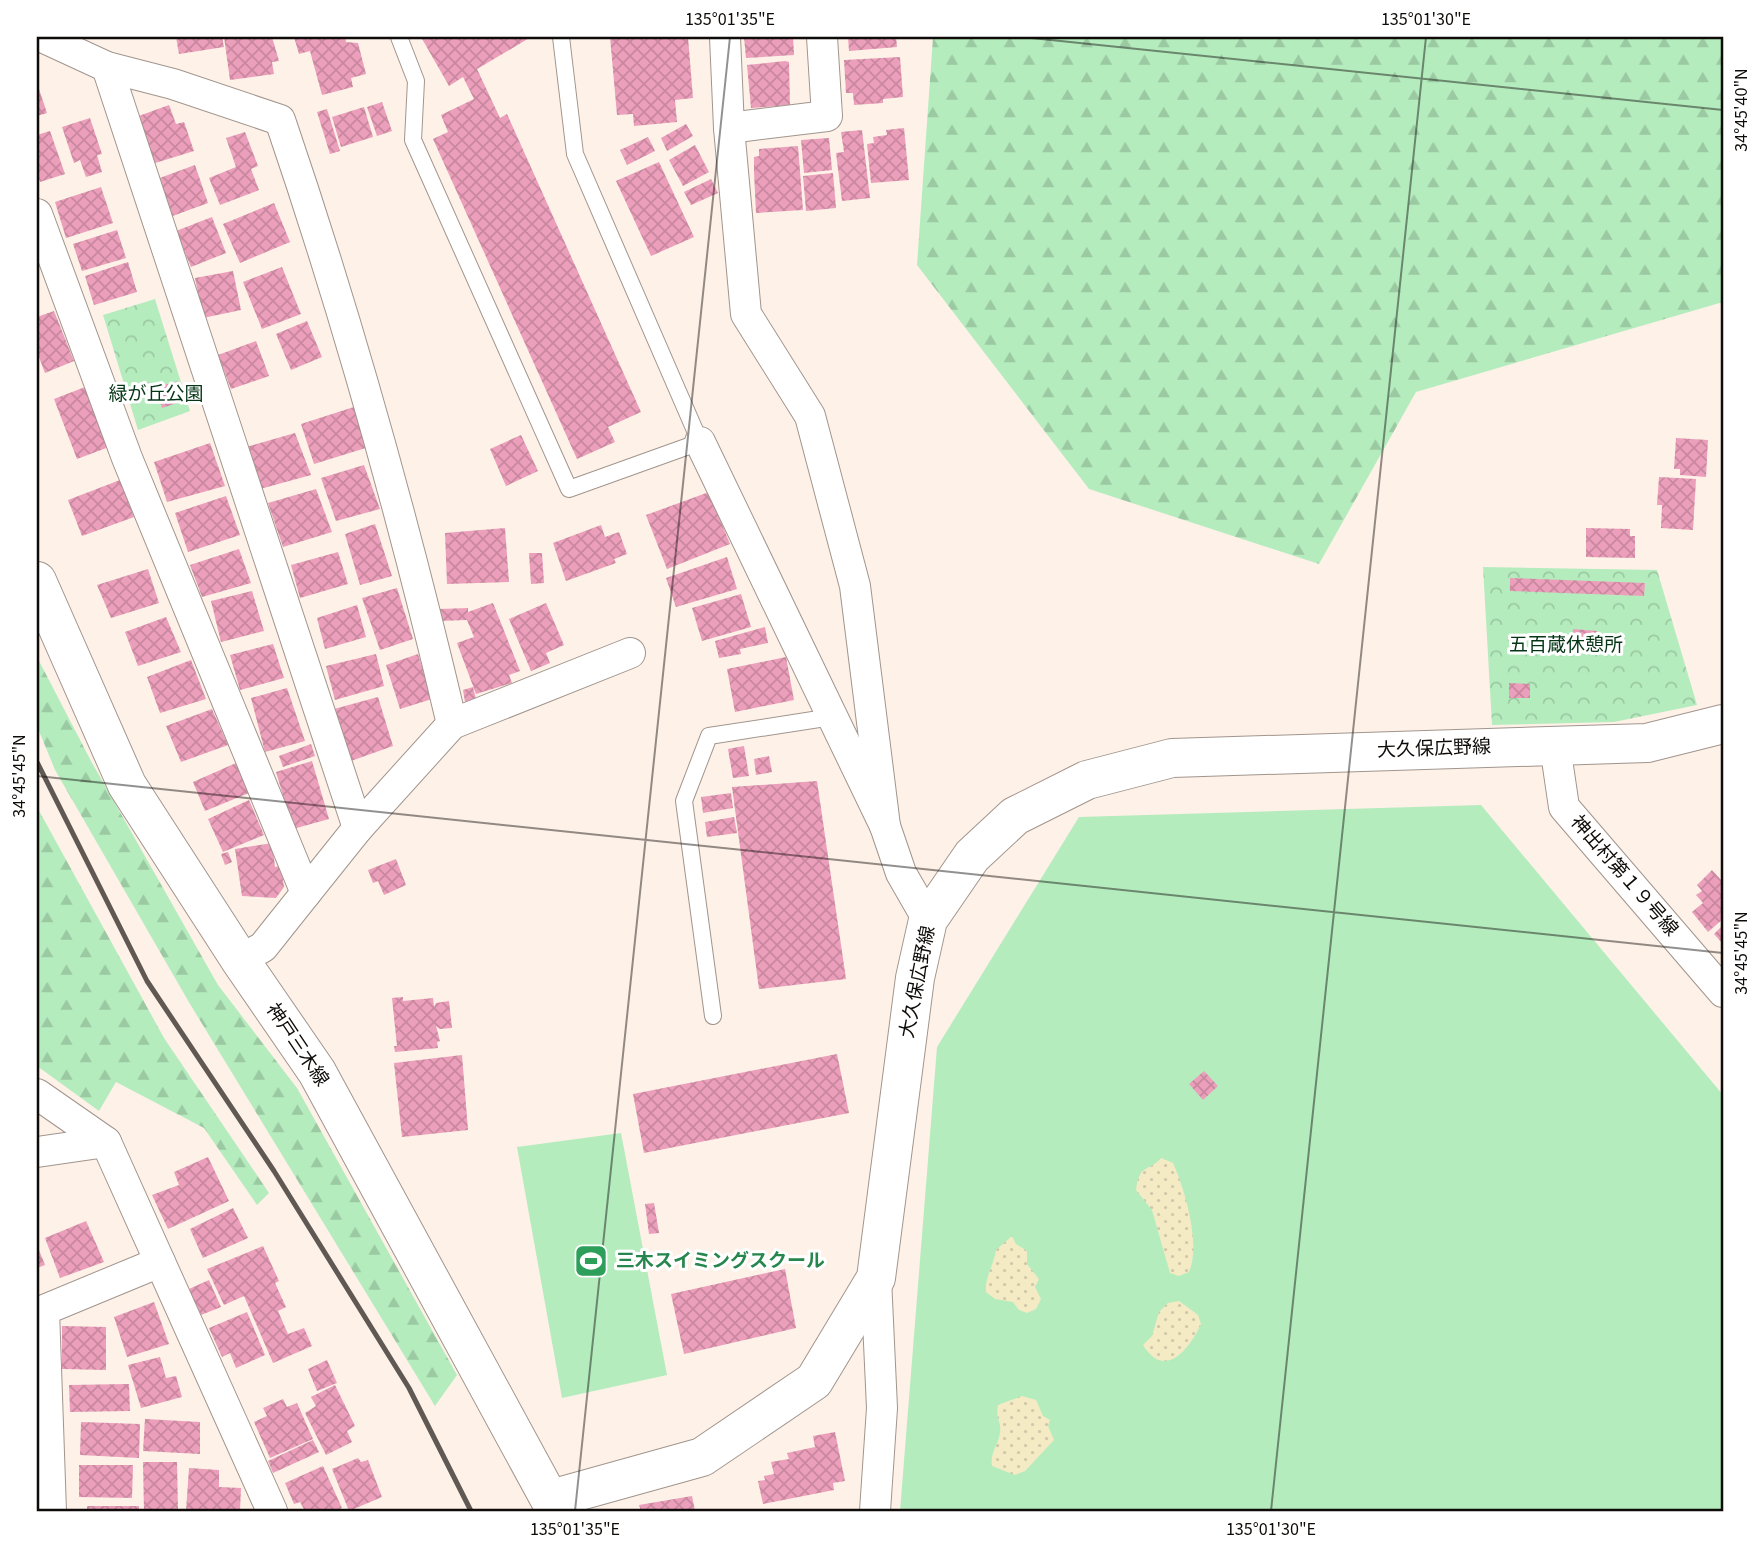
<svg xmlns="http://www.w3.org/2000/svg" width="1760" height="1548" font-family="'Source Sans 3','Noto Sans JP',sans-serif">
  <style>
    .green { fill: #b5ecbe }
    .forest { fill: url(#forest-firs) }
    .sand { fill: url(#sand-dots) }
    .park { fill: url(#park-crowns) }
    .building { fill: url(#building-cross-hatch) }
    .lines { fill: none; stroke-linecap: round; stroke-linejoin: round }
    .lane-casing { stroke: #a1958d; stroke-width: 18 }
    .street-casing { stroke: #a1958d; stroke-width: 32 }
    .secondary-casing { stroke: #a1958d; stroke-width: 40 }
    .primary-casing { stroke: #a1958d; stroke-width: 40 }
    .lane { stroke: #fff; stroke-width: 16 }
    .street { stroke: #fff; stroke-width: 30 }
    .secondary { stroke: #fff; stroke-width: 38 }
    .primary { stroke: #fff; stroke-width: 38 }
    .rail { stroke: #5f5853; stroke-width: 5 }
    .ticks { fill: none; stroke: #0f0b08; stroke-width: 2; stroke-opacity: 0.45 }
    .labels { text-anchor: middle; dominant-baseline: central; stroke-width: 6; stroke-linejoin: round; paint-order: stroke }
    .park-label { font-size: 19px; fill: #043514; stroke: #fff }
    .street-label { font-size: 19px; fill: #0f0b08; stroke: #fff }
    .leisure-label { font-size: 19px; font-weight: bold; fill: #27864d; stroke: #fff; text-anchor: start }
    .neatline { fill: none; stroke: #0f0b08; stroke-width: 2.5 }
    .ticks-label { font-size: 18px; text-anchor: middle; fill: #0f0b08 }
  </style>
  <defs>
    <pattern id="forest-firs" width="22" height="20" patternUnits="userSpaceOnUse" patternTransform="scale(1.75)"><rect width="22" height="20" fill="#b5ecbe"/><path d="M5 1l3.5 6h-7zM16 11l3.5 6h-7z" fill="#9ac9a2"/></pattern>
    <pattern id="sand-dots" width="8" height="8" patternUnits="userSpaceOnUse" patternTransform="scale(1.75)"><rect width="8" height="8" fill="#f4ebc5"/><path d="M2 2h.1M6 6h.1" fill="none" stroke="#d0c8a8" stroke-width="1.8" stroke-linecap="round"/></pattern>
    <pattern id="park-crowns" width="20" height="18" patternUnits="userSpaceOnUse" patternTransform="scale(1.75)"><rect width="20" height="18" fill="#b5ecbe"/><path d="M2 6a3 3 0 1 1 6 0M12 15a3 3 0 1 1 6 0" fill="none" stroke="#9ac9a2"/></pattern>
    <pattern id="building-cross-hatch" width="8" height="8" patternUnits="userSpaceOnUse" patternTransform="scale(1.75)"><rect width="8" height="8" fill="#ec9fbb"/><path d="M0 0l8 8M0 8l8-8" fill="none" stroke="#c9889f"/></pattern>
  </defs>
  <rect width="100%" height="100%" fill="#fef1e8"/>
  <g class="green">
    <path d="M1481 805 1723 1095V1511H900L937 1047 1079 817Z"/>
    <path d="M621 1133 667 1375 562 1398 517 1147Z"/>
  </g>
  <g class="forest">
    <path d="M933 37H1723V302L1416 392 1319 564 1089 489 917 265Z"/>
    <path d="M37 657 91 761 218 985 297 1088 457 1375 435 1406 190 1004 55 770 37 726Z"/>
    <path d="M37 807 164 1038 269 1193 257 1205 204 1128 116 1082 99 1111 37 1066Z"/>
  </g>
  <g class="sand">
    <path d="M1161 1158 1173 1163C1185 1190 1201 1244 1189 1272L1179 1276 1170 1273 1152 1210 1136 1190C1140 1162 1147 1174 1161 1158Z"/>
    <path d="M1012 1236 1016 1244 1027 1251V1264L1039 1279 1035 1287 1041 1299 1036 1309 1027 1313 1019 1310 1013 1302 995 1299 986 1292C984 1280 994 1264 996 1250Z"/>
    <path d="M1179 1301 1198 1315 1201 1324C1190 1348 1165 1381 1143 1345L1152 1336 1159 1312 1168 1303Z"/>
    <path d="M1022 1396 1036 1400 1043 1416 1050 1420 1048 1426 1054 1440 1025 1471 1015 1475 992 1466C990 1452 998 1446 1000 1433 1002 1424 995 1416 998 1405Z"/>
  </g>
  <g class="park">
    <path d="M155 299 190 411 138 430 103 315Z"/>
    <path d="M1483 567 1657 570 1697 705 1614 722 1492 725Z"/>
  </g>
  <g class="building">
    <path d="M176 37H222L224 47 179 54Z"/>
    <path d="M224 37H272L279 61 272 62 274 74 230 80Z"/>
    <path d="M294 37H345L346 42 358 43 366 74 351 78 353 87 322 95 310 51 299 54Z"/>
    <path d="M421 37H531L477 69 500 118 507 114 641 412 608 427 615 442 577 459 433 139 448 132 441 115 474 99 463 77 449 86Z"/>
    <path d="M610 37H688L693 98 675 100 677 122 634 126 633 114 617 115Z"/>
    <path d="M744 37H793L794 55 746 58Z"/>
    <path d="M848 37H896L897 47 849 51Z"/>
    <path d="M900 57 903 97 883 99V103L854 105 853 93H846L844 60Z"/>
    <path d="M785 61 789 62 790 105 751 108 747 65Z"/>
    <path d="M37 83 47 113 37 116Z"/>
    <path d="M382 102 392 131 377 136 367 107Z"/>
    <path d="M169 105 176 124 184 122 194 151 152 164 136 117Z"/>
    <path d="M364 107 373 137 341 147 332 117Z"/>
    <path d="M327 109 340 151 330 154 317 112Z"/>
    <path d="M90 118 102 154 97 155 102 172 86 177 80 160 74 163 62 127Z"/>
    <path d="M686 124 693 136 667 151 661 138Z"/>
    <path d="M904 128 909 180 871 183 867 144 874 143 873 137 887 135 886 130Z"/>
    <path d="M862 130 870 198 842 201 836 153 844 152 841 132Z"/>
    <path d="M50 131 65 174 40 182 37 172V135Z"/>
    <path d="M245 132 258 166 251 169 259 190 220 205 209 178 236 167 226 138Z"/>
    <path d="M648 137 655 151 627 165 620 150Z"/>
    <path d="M829 138 832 170 804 173 801 140Z"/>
    <path d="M695 145 709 172 683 186 669 160Z"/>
    <path d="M798 146 803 210 756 213 754 172V157L759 156V149Z"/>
    <path d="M659 162 694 237 651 256 616 181Z"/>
    <path d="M195 165 208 203 170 217 157 179Z"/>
    <path d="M833 173 836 208 806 211 803 176Z"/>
    <path d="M711 179 718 193 691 205 684 192Z"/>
    <path d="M101 187 113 223 66 238 55 202Z"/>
    <path d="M274 203 290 242 240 263 223 224Z"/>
    <path d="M212 217 226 253 191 267 176 231Z"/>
    <path d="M117 230 126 258 82 271 73 244Z"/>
    <path d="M128 262 137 292 94 305 85 276Z"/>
    <path d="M282 267 301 314 262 329 243 282Z"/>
    <path d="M233 271 241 310 203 318 195 278Z"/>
    <path d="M54 311 74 361 45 373 37 352V317Z"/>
    <path d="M307 321 322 357 291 370 276 334Z"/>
    <path d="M256 341 269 376 231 389 218 355Z"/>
    <path d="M178 381 183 401 162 408 156 387Z"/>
    <path d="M85 387 109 447 77 459 54 399Z"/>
    <path d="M357 406 369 447 314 464 301 424Z"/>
    <path d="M295 433 311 475 260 489 246 447Z"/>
    <path d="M521 435 538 471 506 486 490 449Z"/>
    <path d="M1676 438 1708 440 1706 477 1680 475V469H1674Z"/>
    <path d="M210 443 225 486 167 502 154 462Z"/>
    <path d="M364 465 380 509 336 521 321 478Z"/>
    <path d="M1659 477 1696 479 1693 530 1661 528 1662 505H1657Z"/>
    <path d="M120 480 134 517 82 536 68 500Z"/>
    <path d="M316 489 332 532 283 547 268 503Z"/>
    <path d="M709 492 730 544 667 569 646 515Z"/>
    <path d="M226 496 240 535 188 552 175 513Z"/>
    <path d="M375 524 392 576 360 585 345 534Z"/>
    <path d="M601 525 605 537 619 532 627 554 614 559 616 563 566 581 553 543Z"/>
    <path d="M505 528 509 582 447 584 445 533Z"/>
    <path d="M1586 528 1630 529V536H1635V558L1586 557Z"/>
    <path d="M239 549 251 583 202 597 190 565Z"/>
    <path d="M338 552 348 584 300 598 291 565Z"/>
    <path d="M529 553H542L544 583 531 584Z"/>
    <path d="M727 557 737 589 676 607 666 578Z"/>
    <path d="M148 569 159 603 111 618 97 585Z"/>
    <path d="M1510 578 1645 583 1644 596 1510 591Z"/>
    <path d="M397 588 413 639 380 650 362 598Z"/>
    <path d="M252 591 264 631 221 642 211 601Z"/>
    <path d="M741 594 751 627 702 641 692 608Z"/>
    <path d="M493 603 520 671 509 675 512 683 476 694 457 643 474 637 467 620 439 621V609L468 608V612Z"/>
    <path d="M546 603 564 645 546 653 550 663 531 671 509 619Z"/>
    <path d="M357 605 366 637 325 649 317 618Z"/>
    <path d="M166 617 181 652 138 666 125 632Z"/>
    <path d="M765 627 768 643 740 649 741 654 719 658 715 641Z"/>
    <path d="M1573 629 1597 631 1595 654 1571 652Z"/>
    <path d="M273 644 284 678 240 690 230 655Z"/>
    <path d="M376 654 384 686 335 700 326 666Z"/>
    <path d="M418 654 432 699 400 709 386 665Z"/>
    <path d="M786 657 794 700 735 712 727 669Z"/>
    <path d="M191 660 206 699 160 713 147 677Z"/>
    <path d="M1509 683 1530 684V698H1509Z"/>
    <path d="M473 687 476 699 465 702 463 690Z"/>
    <path d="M287 688 305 741 265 752 251 698Z"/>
    <path d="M378 697 393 746 351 761 334 709Z"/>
    <path d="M212 709 228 745 181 762 166 726Z"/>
    <path d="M311 744 315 756 283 767 279 756Z"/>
    <path d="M744 746 749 776 733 778 728 749Z"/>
    <path d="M769 756 772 772 756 775 754 759Z"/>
    <path d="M312 761 329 819 293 829 276 772Z"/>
    <path d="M236 763 249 793 205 811 193 782Z"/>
    <path d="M817 781 846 979 759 989 732 787Z"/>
    <path d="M731 793 733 808 703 813 701 797Z"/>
    <path d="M249 800 264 835 223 852 208 819Z"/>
    <path d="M734 817 737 833 707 837 705 822Z"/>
    <path d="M272 843 275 867 281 866 284 887 276 898 242 896 235 849Z"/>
    <path d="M228 852 232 862 225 865 221 854Z"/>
    <path d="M396 859 406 885 384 895 378 881 373 883 368 870Z"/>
    <path d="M1712 870 1723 882V919L1708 932 1692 912 1703 903 1696 895 1702 891 1697 885Z"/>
    <path d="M1723 925V944L1714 934Z"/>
    <path d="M403 997V1001L433 998 434 1007 436 1003 449 1001 452 1028 440 1029 436 1026 440 1041 437 1042 438 1048 395 1052 394 1046H397L392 998Z"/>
    <path d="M837 1054 849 1113 644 1153 633 1094Z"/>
    <path d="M462 1055 468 1130 402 1137 394 1063Z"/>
    <path d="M1204 1071 1218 1086 1203 1100 1189 1084Z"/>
    <path d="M208 1157 229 1201 168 1229 152 1195 179 1185 174 1172Z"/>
    <path d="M654 1203 659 1233 649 1234 645 1204Z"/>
    <path d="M233 1208 248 1238 203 1258 190 1229Z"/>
    <path d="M86 1221 104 1262 60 1278 45 1238Z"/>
    <path d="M37 1245 45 1265 37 1268Z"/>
    <path d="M263 1246 279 1281 275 1283 286 1307 278 1311 288 1334 304 1328 312 1346 273 1363 244 1296 224 1305 207 1269Z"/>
    <path d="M785 1269 796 1328 684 1354 671 1294Z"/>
    <path d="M209 1280 221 1307 201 1315 189 1289Z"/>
    <path d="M154 1302 169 1344 127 1357 114 1317Z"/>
    <path d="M247 1312 265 1355 236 1368 230 1353 222 1357 209 1328Z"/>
    <path d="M62 1326 106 1327V1370L62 1369Z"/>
    <path d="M160 1357 166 1378 176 1376 182 1397 141 1408 128 1365Z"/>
    <path d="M327 1360 337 1383 317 1391 308 1369Z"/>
    <path d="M129 1384 130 1411 70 1412 69 1385Z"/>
    <path d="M335 1385 355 1426 347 1431 352 1442 326 1455 305 1413 316 1406 311 1397Z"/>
    <path d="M283 1399 287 1407 297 1403 313 1439 270 1458 254 1422 267 1416 263 1408Z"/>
    <path d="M145 1419 200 1422V1454L143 1451Z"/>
    <path d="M81 1422 140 1424 139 1458 80 1455Z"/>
    <path d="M835 1432 845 1481 833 1483 834 1490 763 1504 758 1481 765 1480 764 1476 774 1474 771 1462 789 1459 787 1453 815 1447 813 1436Z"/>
    <path d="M313 1440 319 1452 273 1473 268 1461Z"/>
    <path d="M358 1458 361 1462 368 1460 382 1497 349 1511 332 1469Z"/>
    <path d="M143 1462H177L178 1511H144Z"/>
    <path d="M79 1465H133L132 1498 79 1497Z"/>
    <path d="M323 1466 342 1508 335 1511H305L300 1502 294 1504 285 1483Z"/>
    <path d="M189 1468 219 1470V1487L241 1488 240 1511H186Z"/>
    <path d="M692 1496 695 1511H641L639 1505Z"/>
    <rect x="87" y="1506" width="52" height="5"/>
  </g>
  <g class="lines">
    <defs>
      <g id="lane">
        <path d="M399 37 416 81 413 140 569 489 700 442 575 154 561 37"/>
        <path d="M713 1016 684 801 709 736 832 717"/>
      </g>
      <g id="street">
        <path d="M725 37 729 128 746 314 810 416 855 586 885 826"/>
        <path d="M107 67 358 828"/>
        <path d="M729 128 827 116 822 37"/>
        <path d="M37 214 127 458 306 893 358 828 452 724C404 520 348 319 280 120L173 84 107 67 42 37"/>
        <path d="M700 442 885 826 901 873 928 920"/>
        <path d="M452 724 630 653"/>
        <path d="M1555 746 1564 807 1723 992"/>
        <path d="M240 960 263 947 306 893"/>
        <path d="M37 1094 106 1142 272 1511"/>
        <path d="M37 1152 106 1142"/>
        <path d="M51 1511 44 1310 160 1262"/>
        <path d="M875 1511 882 1408 876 1278"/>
      </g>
      <path id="secondary" d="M551 1499 702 1457 814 1381 876 1278 915 978 928 920 972 856 1015 816 1087 780 1172 758 1647 743 1723 724"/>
      <path id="primary" d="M37 581 127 785 240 960 317 1072 556 1511"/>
    </defs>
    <use href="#lane" class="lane-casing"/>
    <use href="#street" class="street-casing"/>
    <use href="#secondary" class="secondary-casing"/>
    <use href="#primary" class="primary-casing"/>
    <use href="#lane" class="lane"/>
    <use href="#street" class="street"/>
    <use href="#secondary" class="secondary"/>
    <use href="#primary" class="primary"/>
    <path class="rail" d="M37 762 147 981 274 1171 409 1388 471 1511"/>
  </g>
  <path class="ticks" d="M1022 37 1723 110M37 776 1723 953M575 1511 730 37M1271 1511 1426 37"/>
  <defs>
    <symbol id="stadium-square" viewBox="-11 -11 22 22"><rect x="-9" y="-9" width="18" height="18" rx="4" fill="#2e9e5b" stroke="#fff"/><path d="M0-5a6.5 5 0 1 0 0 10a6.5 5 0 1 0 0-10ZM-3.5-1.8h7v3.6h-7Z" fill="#fff"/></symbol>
  </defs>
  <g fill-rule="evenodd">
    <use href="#stadium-square" x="572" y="1242" width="38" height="38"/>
  </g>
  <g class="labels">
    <g class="park-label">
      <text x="156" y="394">緑が丘公園</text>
      <text x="1566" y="645">五百蔵休憩所</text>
    </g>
    <g class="street-label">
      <text transform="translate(1434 749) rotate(-2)">大久保広野線</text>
      <text transform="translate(1624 876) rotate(49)">神出村第１９号線</text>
      <text transform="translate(918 982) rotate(-79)">大久保広野線</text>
      <text transform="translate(297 1045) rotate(56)">神戸三木線</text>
    </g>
    <g class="leisure-label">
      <text x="616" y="1261">三木スイミングスクール</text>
    </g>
  </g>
  <rect width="1760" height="1548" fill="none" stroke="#ffffff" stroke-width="77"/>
  <rect x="38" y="38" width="1684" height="1472" class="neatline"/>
  <g class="ticks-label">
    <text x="730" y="25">135°01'35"E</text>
    <text x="1426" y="25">135°01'30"E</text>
    <text transform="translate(1741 110) rotate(-90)" y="6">34°45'40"N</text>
    <text transform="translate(19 776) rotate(-90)" y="6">34°45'45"N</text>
    <text transform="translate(1741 953) rotate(-90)" y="6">34°45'45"N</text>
    <text x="575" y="1535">135°01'35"E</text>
    <text x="1271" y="1535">135°01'30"E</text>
  </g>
</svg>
